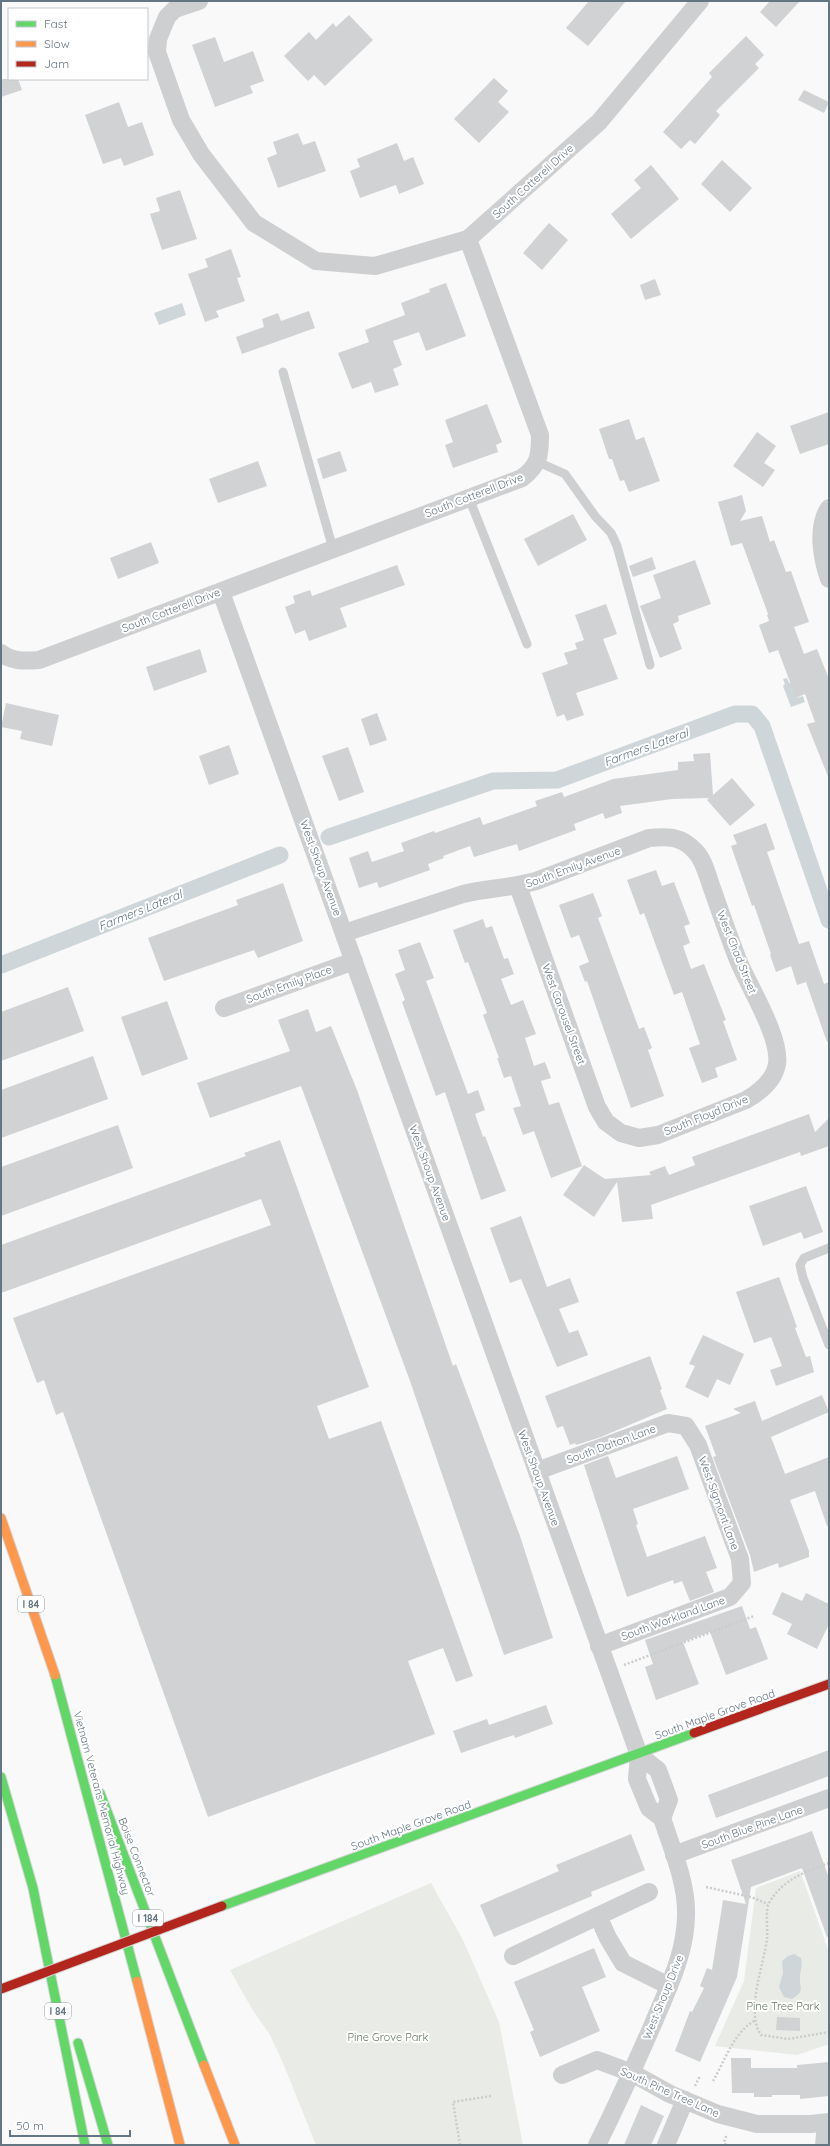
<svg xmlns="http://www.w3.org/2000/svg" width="830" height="2146" font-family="Quicksand,sans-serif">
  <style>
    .green { fill: #e8ebe6 }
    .water { fill: #ced6d9 }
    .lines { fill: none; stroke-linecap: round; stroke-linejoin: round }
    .canal { stroke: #ced6d9; stroke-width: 17 }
    .building { fill: #d0d2d3 }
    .fast-casing { stroke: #d5d6d7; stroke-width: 11 }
    .slow-casing { stroke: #d5d6d7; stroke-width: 11 }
    .jam-casing { stroke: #d5d6d7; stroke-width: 11 }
    .path { stroke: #cbcccd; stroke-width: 2.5; stroke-dasharray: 2 2; stroke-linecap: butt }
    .lane { stroke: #cecfd0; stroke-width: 9 }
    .street { stroke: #cecfd0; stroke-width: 18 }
    .fast { stroke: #63d668; stroke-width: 9 }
    .slow { stroke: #ff974d; stroke-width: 9 }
    .jam { stroke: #b3261e; stroke-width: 9 }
    .jam-bridge-casing { stroke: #d5d6d7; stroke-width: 11; stroke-linecap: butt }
    .jam-bridge { stroke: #b3261e; stroke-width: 9 }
    .labels { text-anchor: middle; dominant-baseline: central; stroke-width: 4; stroke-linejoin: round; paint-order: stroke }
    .shield { fill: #fff; stroke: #939fa8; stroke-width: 1 }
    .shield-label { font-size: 10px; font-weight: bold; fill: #657683 }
    .street-label { font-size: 11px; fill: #657683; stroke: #fff }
    .park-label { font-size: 11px; fill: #687a64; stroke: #fff }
    .water-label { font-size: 12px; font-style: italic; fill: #60757c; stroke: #fff }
  </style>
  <rect width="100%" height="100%" fill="#f9f9f9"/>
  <g class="green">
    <path d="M800 1871 829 1952V2044L797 2055 715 2046 744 1981 756 1888Z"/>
    <path d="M431 1883 463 1940 499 2022 523 2145H316L283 2063 270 2035 252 2009 230 1970Z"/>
  </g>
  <g class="water">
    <path d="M182 303 186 315 159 325 154 313Z"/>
    <path d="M787 678 789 683H792L797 698 803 696 805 702 791 707 783 686 785 684 783 679Z"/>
    <path d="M794 1954 801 1958C803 1966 800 1970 800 1977 799 1990 806 1990 792 1999L784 1997 779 1987 783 1973 782 1961 788 1956Z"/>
  </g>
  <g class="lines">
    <g class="canal">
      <path d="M329 837 493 781 557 780 735 714H752L762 726 829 920"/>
      <path d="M1 965 280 855"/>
    </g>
  </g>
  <g class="building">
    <path d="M589 1H626L588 46 566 28Z"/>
    <path d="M770 1H800L776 27 760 12Z"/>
    <path d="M349 15 373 40 325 86 314 75 308 81 284 56 309 32 316 40 333 23 336 27Z"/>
    <path d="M746 36 764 55 755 64 759 68 716 111 720 115 695 144 690 140 681 149 663 132 712 77 709 73Z"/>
    <path d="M215 37 224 62 253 51 264 81 250 86 253 93 215 107 192 45Z"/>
    <path d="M494 78 508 91 498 102 509 112 479 143 454 119Z"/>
    <path d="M1 79H18L22 90 1 97Z"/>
    <path d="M804 90 829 102 824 113 798 100Z"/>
    <path d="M119 102 128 127 142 122 154 155 124 166 121 158 103 164 85 115Z"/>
    <path d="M298 133 303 145 315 141 326 171 278 188 267 158 277 154 273 142Z"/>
    <path d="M397 143 404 161 413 157 424 184 399 194 396 185 360 198 350 171 360 167 357 159Z"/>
    <path d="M722 160 752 188 730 212 701 184Z"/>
    <path d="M651 165 679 199 631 239 611 214 641 188 634 180Z"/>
    <path d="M180 190 197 239 162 250 150 214 160 211 156 198Z"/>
    <path d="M549 223 568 240 542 270 523 253Z"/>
    <path d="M231 249 241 277 237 278 245 301 216 311 219 317 205 322 188 274 208 267 205 259Z"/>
    <path d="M655 279 661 295 645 300 640 285Z"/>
    <path d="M446 283 466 336 426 351 419 332 393 341 402 365 393 369 399 385 375 393 371 382 352 389 338 353 369 342 365 330 405 315 401 303 430 292 429 289Z"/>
    <path d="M309 311 315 328 242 354 236 337 264 327 262 319 278 313 281 321Z"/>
    <path d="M487 404 502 442 496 445 498 452 453 468 445 445 453 442 445 420Z"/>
    <path d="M829 412V444L800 454 790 426Z"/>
    <path d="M629 419 636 440 644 437 660 481 629 492 624 480 620 481 612 459H609L599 429Z"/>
    <path d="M757 432 776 446 764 463 775 470 763 487 733 466Z"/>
    <path d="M340 451 347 471 323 479 317 459Z"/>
    <path d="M258 461 267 486 218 503 209 479Z"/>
    <path d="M742 495 746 511 740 521 762 516 770 542 774 540 786 572 791 571 809 622 794 627 804 654 817 649 829 679V779L807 724 815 722 805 694 796 698 778 650 769 653 759 625 769 621 767 615 768 614 742 543 731 546 718 502Z"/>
    <path d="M573 514 587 540 538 566 524 539Z"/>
    <path d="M151 542 159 563 118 579 110 558Z"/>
    <path d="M652 557 656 569 633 577 629 566Z"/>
    <path d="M695 560 711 604 678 616 679 621 673 624 682 649 660 658 640 606 661 598 653 575Z"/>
    <path d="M397 565 405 585 340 608 347 627 309 641 305 630 295 634 285 607 295 603 293 596 310 590 312 596Z"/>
    <path d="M606 604 617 634 603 639 618 679 576 693 584 715 567 721 564 714 557 717 542 673 568 664 564 653 577 649 575 643 584 640 575 615Z"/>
    <path d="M200 649 207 672 154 691 146 667Z"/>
    <path d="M6 703 59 715 52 746 20 739 22 731 1 727Z"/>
    <path d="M377 713 387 740 370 746 361 719Z"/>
    <path d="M229 745 239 774 209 785 199 756Z"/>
    <path d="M348 747 364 792 339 801 322 756Z"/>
    <path d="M710 753 713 795 732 778 755 805 730 826 707 800 709 798 672 799 620 806 622 813 605 819 603 813 574 824 576 830 519 851 517 844 474 857 470 846 443 856 444 858 428 864 430 870 379 888 377 882 359 888 349 858 368 851 372 862 404 851 401 843 434 831 435 833 480 817 483 825 537 806 535 801 562 792 564 797 613 779 678 770V762L694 761 693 754Z"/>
    <path d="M766 823 775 849 767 852 799 944 809 941 824 984 829 982V1042H827L806 982 797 985 791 966 776 972 770 955 771 954 754 905 752 906 731 846 737 844 733 835Z"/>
    <path d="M656 870 662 886 674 882 690 924 684 926 690 943 683 946 691 969 704 964 726 1020 723 1021 737 1060 715 1068 718 1077 702 1083 689 1048 700 1044 682 992 674 995 644 913 640 915 627 880Z"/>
    <path d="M283 883 303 941 258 958 254 950 164 981 148 938 238 905 236 900Z"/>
    <path d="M593 893 602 916 598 918 639 1029 644 1027 652 1048 648 1050 664 1096 631 1108 587 981 585 982 579 966 589 962 579 935 571 938 559 905Z"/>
    <path d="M483 919 486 928 492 926 504 959 508 958 514 974 501 979 511 1005 523 1000 536 1034 525 1038 534 1066 545 1062 551 1078 541 1081 549 1105 559 1102 582 1166 551 1178 534 1131 523 1135 513 1108 521 1106 511 1076 504 1078 497 1058H499L483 1015 487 1013 468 962 465 963 453 930Z"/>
    <path d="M420 942 434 978 426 981 468 1094 478 1090 485 1110 475 1114 483 1137 485 1136 506 1191 481 1200 445 1092 436 1096 402 1002 405 1000 395 974 405 970 398 950Z"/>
    <path d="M68 987 84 1031 1 1061V1012Z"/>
    <path d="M167 1001 188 1059 142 1076 121 1017Z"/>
    <path d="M308 1009 316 1032 331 1026 357 1090 453 1366 456 1364 520 1536 553 1638 504 1655 410 1381 301 1086 210 1118 197 1083 290 1051 278 1020Z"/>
    <path d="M93 1056 108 1099 1 1138V1090Z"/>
    <path d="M809 1114 815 1132 829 1118V1146L801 1156 800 1152 651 1205 653 1219 622 1222 617 1182 594 1217 563 1195 584 1165 605 1179 651 1175 649 1172 665 1166 669 1175 695 1165 692 1157Z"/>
    <path d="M118 1125 133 1168 1 1216V1167Z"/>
    <path d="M280 1140 369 1387 317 1406 329 1439 381 1421 473 1676 456 1682 443 1648 408 1661 435 1734 208 1817 63 1412 56 1415 44 1380 37 1383 13 1318 271 1225 261 1199 1 1293V1245L246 1156 244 1153Z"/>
    <path d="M806 1186 823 1232 804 1239 801 1232 763 1246 749 1206Z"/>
    <path d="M521 1216 547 1287 570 1278 579 1302 559 1309 569 1333 578 1330 588 1355 557 1367 521 1279 510 1283 490 1228Z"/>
    <path d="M779 1277 797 1327 795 1328 806 1357 810 1356 814 1372 776 1386 770 1370 782 1366 771 1337 754 1343 736 1292Z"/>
    <path d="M703 1335 744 1354 730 1385 717 1379 708 1398 685 1387 695 1366 689 1364Z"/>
    <path d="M650 1356 662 1389 660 1390 667 1409 601 1437 576 1445 575 1443 570 1445 563 1426 557 1428 545 1396Z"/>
    <path d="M822 1395 829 1412 771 1437 785 1474 829 1457V1526H827L815 1491 790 1500 809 1551V1557L779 1568 778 1563 754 1572 750 1555 713 1457 716 1456 705 1426 741 1413 733 1409 755 1401 762 1421Z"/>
    <path d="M608 1456 616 1478 677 1456 689 1489 633 1509 638 1524 636 1525 647 1557 705 1536 717 1568 706 1572 714 1592 690 1601 682 1581 674 1584 673 1580 627 1597 584 1465Z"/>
    <path d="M782 1592 802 1601 806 1593 829 1604V1624L817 1649 787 1634 792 1624 772 1614Z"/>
    <path d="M742 1606 750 1629 756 1627 768 1659 726 1675 710 1632 683 1642 699 1684 656 1700 645 1667 653 1664 645 1640Z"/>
    <path d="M546 1705 553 1724 515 1738 514 1735 461 1753 453 1731 487 1719 489 1725Z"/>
    <path d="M829 1750V1776L716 1818 708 1795Z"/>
    <path d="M812 1831 829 1878V1937H827L802 1868 751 1887 737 1977 700 2062 675 2051 690 2011 692 2012 704 1988 700 1986 707 1968 712 1970 723 1900 746 1904 731 1860Z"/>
    <path d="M631 1834 645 1870 591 1892 592 1896 494 1937 480 1905 559 1871 556 1865Z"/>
    <path d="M594 1948 606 1977 582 1987 600 2031 540 2057 530 2032 534 2030 514 1982Z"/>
    <path d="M777 2017 800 2018V2031L776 2030Z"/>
    <path d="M731 2058H751V2068H797V2065L829 2062V2096L800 2099V2095H772V2097H754V2093H732Z"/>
    <path d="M641 2105 664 2116 651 2145H624Z"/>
  </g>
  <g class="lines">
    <defs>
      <g id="fast">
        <path d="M55 1675 137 1981"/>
        <path d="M1 1777 33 1888 85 2145"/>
        <path d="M100 1793 204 2065"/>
        <path d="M222 1906 694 1733"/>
        <path d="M78 2043 108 2145"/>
      </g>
      <g id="slow">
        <path d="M1 1518 55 1675"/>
        <path d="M137 1981 180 2145"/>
        <path d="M204 2065 235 2145"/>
      </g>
      <path id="jam" d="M694 1733 829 1684"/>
    </defs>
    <use href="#fast" class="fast-casing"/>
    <use href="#slow" class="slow-casing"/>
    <use href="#jam" class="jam-casing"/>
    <g class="path">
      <path d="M624 1665 754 1616"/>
      <path d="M829 1863C805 1872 783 1879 769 1903 765 1909 768 1930 767 1939 764 1964 745 2012 761 2035L788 2039 829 2032"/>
      <path d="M706 1887 751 1897 768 1904"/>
      <path d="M713 2081C725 2061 734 2031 756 2020"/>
      <path d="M695 2086 700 2076"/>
      <path d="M460 2145 453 2102 491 2096"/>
      <path d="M726 2145 724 2142 727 2134"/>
    </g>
    <g class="lane">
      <path d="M283 372 333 549"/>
      <path d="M538 462 565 474 595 516 611 533 617 546 650 665"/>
      <path d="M469 498 527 644"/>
      <path d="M829 1248 804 1258 800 1265 803 1278 829 1345"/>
    </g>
    <g class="street">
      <path d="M199 1 175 9 167 17 158 39 157 52 181 120 201 154 254 223 316 261 375 266 468 239"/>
      <path d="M829 508C816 527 822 559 829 579"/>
      <path d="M221 592 639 1755 637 1779 649 1808 662 1818 669 1800 658 1770 639 1755"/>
      <path d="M1 653C12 662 26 661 39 660L522 478C539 465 540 456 540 435L468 239 599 122 700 1"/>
      <path d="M344 933 463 894C487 888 512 888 536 881L649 838C668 836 682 836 696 852 705 862 708 878 713 891 721 914 729 937 738 960 749 987 781 1037 777 1064 774 1081 760 1092 746 1100L658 1135 639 1138 621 1133 606 1122 597 1107 518 886"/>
      <path d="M224 1008 354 961"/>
      <path d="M537 1471 668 1423 686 1426 698 1445 740 1559 742 1583 730 1597 599 1646"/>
      <path d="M674 1855 829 1798"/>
      <path d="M598 1916 608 1938 623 1963 669 1986"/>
      <path d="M513 1956 649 1892"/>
      <path d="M562 2075 597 2060 632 2073 670 2094 718 2114 757 2124H811L829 2122"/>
      <path d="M597 2145C617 2105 635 2065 653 2024 668 1988 687 1951 686 1911 686 1881 671 1846 662 1818"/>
      <path d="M666 2145 685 2100"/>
      <path d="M824 2145 826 2123"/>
    </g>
    <use href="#fast" class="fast"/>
    <use href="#slow" class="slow"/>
    <use href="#jam" class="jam"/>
    <defs>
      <path id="jam-bridge" d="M1 1989 222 1906"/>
    </defs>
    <use href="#jam-bridge" class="jam-bridge-casing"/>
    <use href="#jam-bridge" class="jam-bridge"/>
  </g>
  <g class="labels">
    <g class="shield">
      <rect x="18" y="1596" width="26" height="16" rx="3"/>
      <rect x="133" y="1910" width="30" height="16" rx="3"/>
      <rect x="45" y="2003" width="26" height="16" rx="3"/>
    </g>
    <g class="shield-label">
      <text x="31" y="1604">I 84</text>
      <text x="148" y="1918">I 184</text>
      <text x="58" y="2011">I 84</text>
    </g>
    <g class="street-label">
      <text transform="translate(533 181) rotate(-42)">South Cotterell Drive</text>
      <text transform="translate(474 495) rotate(-21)">South Cotterell Drive</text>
      <text transform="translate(171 610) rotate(-21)">South Cotterell Drive</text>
      <text transform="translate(573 867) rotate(-20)">South Emily Avenue</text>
      <text transform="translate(321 868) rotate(70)">West Shoup Avenue</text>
      <text transform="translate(737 952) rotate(68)">West Chad Street</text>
      <text transform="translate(289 984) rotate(-20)">South Emily Place</text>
      <text transform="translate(564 1014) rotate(70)">West Carousel Street</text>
      <text transform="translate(706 1115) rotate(-22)">South Floyd Drive</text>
      <text transform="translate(430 1173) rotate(70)">West Shoup Avenue</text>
      <text transform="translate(611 1444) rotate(-20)">South Dalton Lane</text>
      <text transform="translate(539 1478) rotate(70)">West Shoup Avenue</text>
      <text transform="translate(719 1503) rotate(70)">West Sigmont Lane</text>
      <text transform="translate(673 1618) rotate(-20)">South Workland Lane</text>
      <text transform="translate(715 1714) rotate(-20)">South Maple Grove Road</text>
      <text transform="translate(102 1803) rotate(75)">Vietnam Veterans Memorial Highway</text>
      <text transform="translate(411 1825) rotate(-20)">South Maple Grove Road</text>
      <text transform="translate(752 1827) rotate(-20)">South Blue Pine Lane</text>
      <text transform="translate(137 1857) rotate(69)">Boise Connector</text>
      <text transform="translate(663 1997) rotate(-68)">West Shoup Drive</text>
      <text transform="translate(670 2092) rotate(24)">South Pine Tree Lane</text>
    </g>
    <g class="park-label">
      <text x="783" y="2006">Pine Tree Park</text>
      <text x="388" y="2037">Pine Grove Park</text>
    </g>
    <g class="water-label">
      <text transform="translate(646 747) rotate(-20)">Farmers Lateral</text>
      <text transform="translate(140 910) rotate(-22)">Farmers Lateral</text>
    </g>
  </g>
  <rect width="830" height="2146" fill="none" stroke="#657683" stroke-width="4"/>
  <rect x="8" y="8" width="140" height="72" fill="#ffffff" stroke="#c1c8cd"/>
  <rect x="16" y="21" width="20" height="6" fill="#63d668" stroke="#c1c8cd"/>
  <text x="44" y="28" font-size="12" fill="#657683">Fast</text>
  <rect x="16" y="41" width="20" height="6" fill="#ff974d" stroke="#c1c8cd"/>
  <text x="44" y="48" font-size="12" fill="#657683">Slow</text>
  <rect x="16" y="61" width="20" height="6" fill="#b3261e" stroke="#c1c8cd"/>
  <text x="44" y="68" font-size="12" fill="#657683">Jam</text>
  <path d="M10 2130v6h120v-6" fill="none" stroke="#657683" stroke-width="2"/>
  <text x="16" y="2130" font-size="12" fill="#657683" stroke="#ffffff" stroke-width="3" paint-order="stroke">50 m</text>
</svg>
